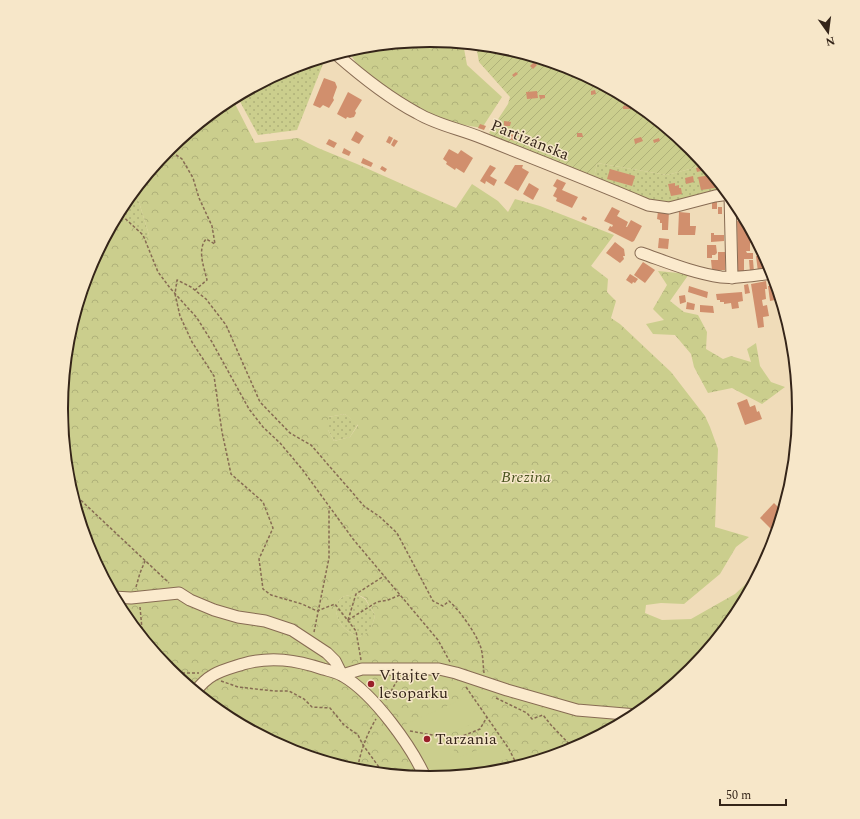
<svg xmlns="http://www.w3.org/2000/svg" width="860" height="819" font-family="Spectral,serif">
  <style>
    .grass { fill: url(#grass-dots) }
    .forest { fill: url(#forest-crowns); fill-rule: evenodd }
    .garden { fill: url(#garden-furrows) }
    .pitch { fill: #cbce8d }
    .building { fill: #d18f6d }
    .lines { fill: none; stroke-linecap: round; stroke-linejoin: round }
    .minor-casing { stroke: #876b53; stroke-width: 13 }
    .path { stroke: #876b53; stroke-width: 1.5; stroke-dasharray: 3 2; stroke-linecap: butt }
    .minor { stroke: #fbeacd; stroke-width: 11 }
    .poi-dot { fill: #992029; stroke: #f7e7c9; stroke-width: 1.5 }
    .labels { text-anchor: middle; dominant-baseline: central; stroke-width: 3; stroke-linejoin: round; paint-order: stroke }
    .street-label { font-size: 16px; fill: #352519; stroke: #f7e7c9 }
    .park-label { font-size: 16px; font-style: italic; fill: #49531f; stroke: #f7e7c9 }
    .poi-label { font-size: 16px; fill: #352519; stroke: #f7e7c9; text-anchor: start }
    .rim { fill: none; stroke: #352519; stroke-width: 2 }
  </style>
  <defs>
    <pattern id="grass-dots" width="8" height="8" patternUnits="userSpaceOnUse"><rect width="8" height="8" fill="#cbce8d"/><path d="M2 2h.1M6 6h.1" fill="none" stroke="#afb179" stroke-width="1.8" stroke-linecap="round"/></pattern>
    <pattern id="forest-crowns" width="20" height="18" patternUnits="userSpaceOnUse"><rect width="20" height="18" fill="#cbce8d"/><path d="M2 6a3 3 0 1 1 6 0M12 15a3 3 0 1 1 6 0" fill="none" stroke="#afb179"/></pattern>
    <pattern id="garden-furrows" width="10" height="10" patternUnits="userSpaceOnUse"><rect width="10" height="10" fill="#cbce8d"/><path d="M-1 1l2-2M0 10L10 0M9 11l2-2" fill="none" stroke="#afb179"/></pattern>
  </defs>
  <rect width="100%" height="100%" fill="#f0dcb9"/>
  <g class="grass">
    <path d="M319 59 323 64 297 130 258 135 237 96 289 68Z"/>
    <path d="M597 163 667 175 705 165 725 189C706 189 687 201 668 202 648 202 614 185 594 178Z"/>
    <path d="M135 189 149 235 143 238 118 214 123 204Z"/>
    <path d="M345 414 358 424 350 437 334 441 328 430V417Z"/>
    <path d="M356 594 365 599 375 615C373 625 370 634 359 637 353 634 345 630 341 624 336 617 333 604 341 598 345 595 352 595 356 594Z"/>
  </g>
  <g class="forest">
    <path d="M442 41 463 43 467 65 502 97 482 128 440 121 363 74 351 55 373 46 407 48Z"/>
    <path d="M232 98 255 143 298 138 318 148 357 164 456 208 472 184 498 201 508 212 515 199 540 206 614 235 591 266 608 279 607 292 616 301 611 318 620 324 671 372 705 416 710 427 718 449 715 527 749 537 736 547 720 574 684 604 661 603 646 605 645 613 662 620 691 619 735 594 761 570 737 615 691 671 635 717 571 751 502 772 430 779 358 772 288 751 225 717 169 671 123 615 89 551 68 481 61 409 68 337 89 268 118 214 143 237 149 235 135 189 169 148 225 102ZM345 414 358 425 350 437 334 441 328 430V417ZM356 594 365 598 375 615C373 625 370 633 359 637 353 634 345 630 341 624 336 617 333 604 341 598 345 595 352 595 356 594Z"/>
    <path d="M658 271 689 274 670 301 684 312 698 315 707 332 706 349 723 359 731 356 751 362 747 349 756 343 760 366 771 382 785 387 762 404 732 388 708 393 694 367 691 354 675 335 653 334 646 324 664 320 653 309 667 285Z"/>
  </g>
  <path class="garden" d="M476 45 502 47 572 68 635 102 691 148 705 165 667 175 597 163 594 178 494 137 489 133 508 104 510 97 479 62Z"/>
  <path class="pitch" d="M467 697 483 719 445 736 458 757 497 743 507 759 467 772 468 775 433 779 429 770 399 727Z"/>
  <g class="building">
    <path d="M534 62 537 65 533 69 530 66Z"/>
    <path d="M516 72 518 74 514 77 512 75Z"/>
    <path d="M324 78 335 82 337 87 333 98 334 100 329 108 323 105 320 108 313 105Z"/>
    <path d="M595 90 596 94 591 95V91Z"/>
    <path d="M537 91 538 98 527 99 526 92Z"/>
    <path d="M348 92 362 100 355 111 356 113 354 117 350 118 347 117 346 119 337 114Z"/>
    <path d="M539 95H545V98L540 99Z"/>
    <path d="M631 105V109H623V106Z"/>
    <path d="M504 121 511 122 510 126H504Z"/>
    <path d="M480 124 486 126 484 130 478 128Z"/>
    <path d="M503 126 508 128 506 132 502 131Z"/>
    <path d="M356 131 364 136 359 144 351 140Z"/>
    <path d="M577 133H582L583 137H577Z"/>
    <path d="M511 134 516 136 515 141 509 139Z"/>
    <path d="M389 136 393 138 390 144 386 142Z"/>
    <path d="M641 137 643 141 635 144 634 139Z"/>
    <path d="M659 138 660 141 654 143 653 140Z"/>
    <path d="M329 139 337 143 334 148 326 144Z"/>
    <path d="M394 139 398 141 394 147 391 145Z"/>
    <path d="M344 148 351 152 349 156 342 153Z"/>
    <path d="M449 149 458 154 461 150 473 158 464 173 456 168 455 170 446 164 447 162 443 159Z"/>
    <path d="M363 158 373 163 371 167 361 163Z"/>
    <path d="M490 165 496 168 490 176 497 180 494 186 486 181 485 184 480 181Z"/>
    <path d="M515 165H523L522 168 529 172 518 191 504 183Z"/>
    <path d="M705 165 708 169 697 172 696 168Z"/>
    <path d="M382 166 387 169 385 172 380 169Z"/>
    <path d="M610 169 635 176 632 186 607 179Z"/>
    <path d="M712 175 715 188 701 190 698 177Z"/>
    <path d="M693 176 694 182 686 184 685 178Z"/>
    <path d="M557 179 566 183 562 190 578 197 572 208 556 201 557 198 553 196 557 188 553 186Z"/>
    <path d="M529 183 539 189 533 200 523 194Z"/>
    <path d="M675 183V186L679 185V188H681L682 194 671 196 668 184Z"/>
    <rect x="712" y="201" width="5" height="8"/>
    <path d="M738 206 742 212V214L737 213Z"/>
    <path d="M612 207 620 211 617 216 628 222 626 227H627L631 220 642 226 634 241 632 242 608 230 610 226 612 227 613 225 604 221Z"/>
    <rect x="718" y="207" width="4" height="7"/>
    <path d="M658 211H669L668 230H662V223H660V220L657 219Z"/>
    <path d="M679 212 690 213V226H696L695 235H678Z"/>
    <path d="M583 216 587 218 586 221 581 219Z"/>
    <path d="M737 221 744 222V227H747V237H755L756 240V244L750 243V251H746L747 253H753V259H744V271H738Z"/>
    <path d="M711 233H714V235H724V241L711 242Z"/>
    <path d="M659 238 669 239 668 249 658 248Z"/>
    <path d="M615 242 624 249 625 256H623L624 259 620 263 606 253Z"/>
    <path d="M707 245H716L717 253 715 255H712V258H707Z"/>
    <path d="M718 252H725V270H712L711 260H718Z"/>
    <path d="M763 253 771 268 758 272 756 256H757V254Z"/>
    <path d="M749 260H753L754 272H750Z"/>
    <path d="M643 262 655 270 645 283 634 275Z"/>
    <path d="M630 274 638 279 635 283 633 282 632 284 626 280Z"/>
    <path d="M766 281 767 289H765L766 299 762 300 763 306 767 305 769 316 763 317 764 327 758 328 751 284Z"/>
    <path d="M748 284 750 293 745 294 744 285Z"/>
    <path d="M776 285 780 299 770 301 768 286Z"/>
    <path d="M689 286 708 292 707 298 688 292Z"/>
    <path d="M742 292 743 301 738 302 739 308 732 309 731 303 724 304V302H720V300H717L716 294Z"/>
    <path d="M685 295 686 302 680 304 679 296Z"/>
    <path d="M687 302 695 304 694 310 686 309Z"/>
    <path d="M700 305 713 306 714 313 700 312Z"/>
    <path d="M747 399 750 407 755 405 757 412 759 411 762 419 745 425 737 403Z"/>
    <path d="M774 503 783 512 781 518 771 529 760 518Z"/>
  </g>
  <g class="lines">
    <defs>
      <g id="minor">
        <path d="M336 54C361 76 387 97 417 113 437 125 460 129 482 138 538 160 593 182 648 205L669 208 715 196 729 194"/>
        <path d="M730 195 732 278"/>
        <path d="M641 253C667 262 693 273 721 277 738 279 756 275 773 273"/>
        <path d="M113 597 131 598 179 593 190 600 214 610 238 617 265 621 292 630 327 653 335 661 342 675"/>
        <path d="M342 675 362 669H439L456 673 507 690 577 710 637 715"/>
        <path d="M195 692C209 673 221 671 243 664 271 656 296 660 323 669 330 671 337 672 343 676 374 694 412 747 426 779"/>
      </g>
    </defs>
    <use href="#minor" class="minor-casing"/>
    <g class="path">
      <path d="M168 149 182 159 193 178 199 198 212 226 215 244 206 239C197 250 204 267 207 280L195 290"/>
      <path d="M118 212 143 235 158 272 170 288 197 318 212 342 249 409 263 427 280 443 302 469 353 539 438 640 450 662"/>
      <path d="M117 216 122 215"/>
      <path d="M70 490 169 583"/>
      <path d="M136 587 140 573 145 561"/>
      <path d="M140 607 143 640"/>
      <path d="M348 620 356 594 384 576"/>
      <path d="M348 620 377 602 388 600 400 595"/>
      <path d="M314 632 329 558V508"/>
      <path d="M361 660 356 631 335 604 317 611 302 604 271 595 263 589 259 559 273 528 263 502 231 474 222 432 214 376 192 342 180 316 175 294 177 280 191 287 206 299 226 325 260 402 290 433 311 445 364 506 380 517 397 533 433 601 443 606 449 601C460 611 476 633 481 648 483 655 483 665 484 673"/>
      <path d="M172 673H199"/>
      <path d="M221 681 238 687 274 691H289L304 699 312 707 330 708 344 725 358 735 363 745 384 774"/>
      <path d="M466 687 509 749 518 767"/>
      <path d="M496 698 527 713 532 719 543 715 551 725 574 749"/>
      <path d="M386 700 398 679"/>
      <path d="M410 731 455 739 480 729 487 717"/>
      <path d="M357 772C360 752 366 736 376 719"/>
    </g>
    <use href="#minor" class="minor"/>
  </g>
  <g class="poi-dot">
    <circle cx="371" cy="684" r="4"/>
    <circle cx="427" cy="739" r="4"/>
  </g>
  <g class="labels">
    <g class="street-label">
      <text transform="translate(530 140) rotate(22)">Partizánska</text>
    </g>
    <g class="park-label">
      <text x="526" y="477">Brezina</text>
    </g>
    <g class="poi-label">
      <text x="379" y="675">Vitajte v<tspan x="379" dy="18">lesoparku</tspan></text>
      <text x="435" y="739">Tarzania</text>
    </g>
  </g>
  <path d="M0 0H860V819H0ZM68 409a362 362 0 1 1 724 0a362 362 0 1 1-724 0Z" fill="#f7e7c9" fill-rule="evenodd"/>
  <path class="rim" d="M68 409a362 362 0 1 1 724 0a362 362 0 1 1-724 0Z"/>
  <g transform="translate(828 32) rotate(166)" stroke="#f7e7c9" stroke-width="3" paint-order="stroke">
  <path d="M0-3L7 15L0 10L-7 15Z" fill="#352519"/>
  <text y="-6" font-size="11" font-weight="bold" text-anchor="middle" fill="#352519">N</text>
  </g>
  <path d="M720 799v6h66v-6" fill="none" stroke="#352519" stroke-width="2"/>
  <text x="726" y="799" font-size="12" fill="#352519" stroke="#f7e7c9" stroke-width="3" paint-order="stroke">50 m</text>
</svg>
